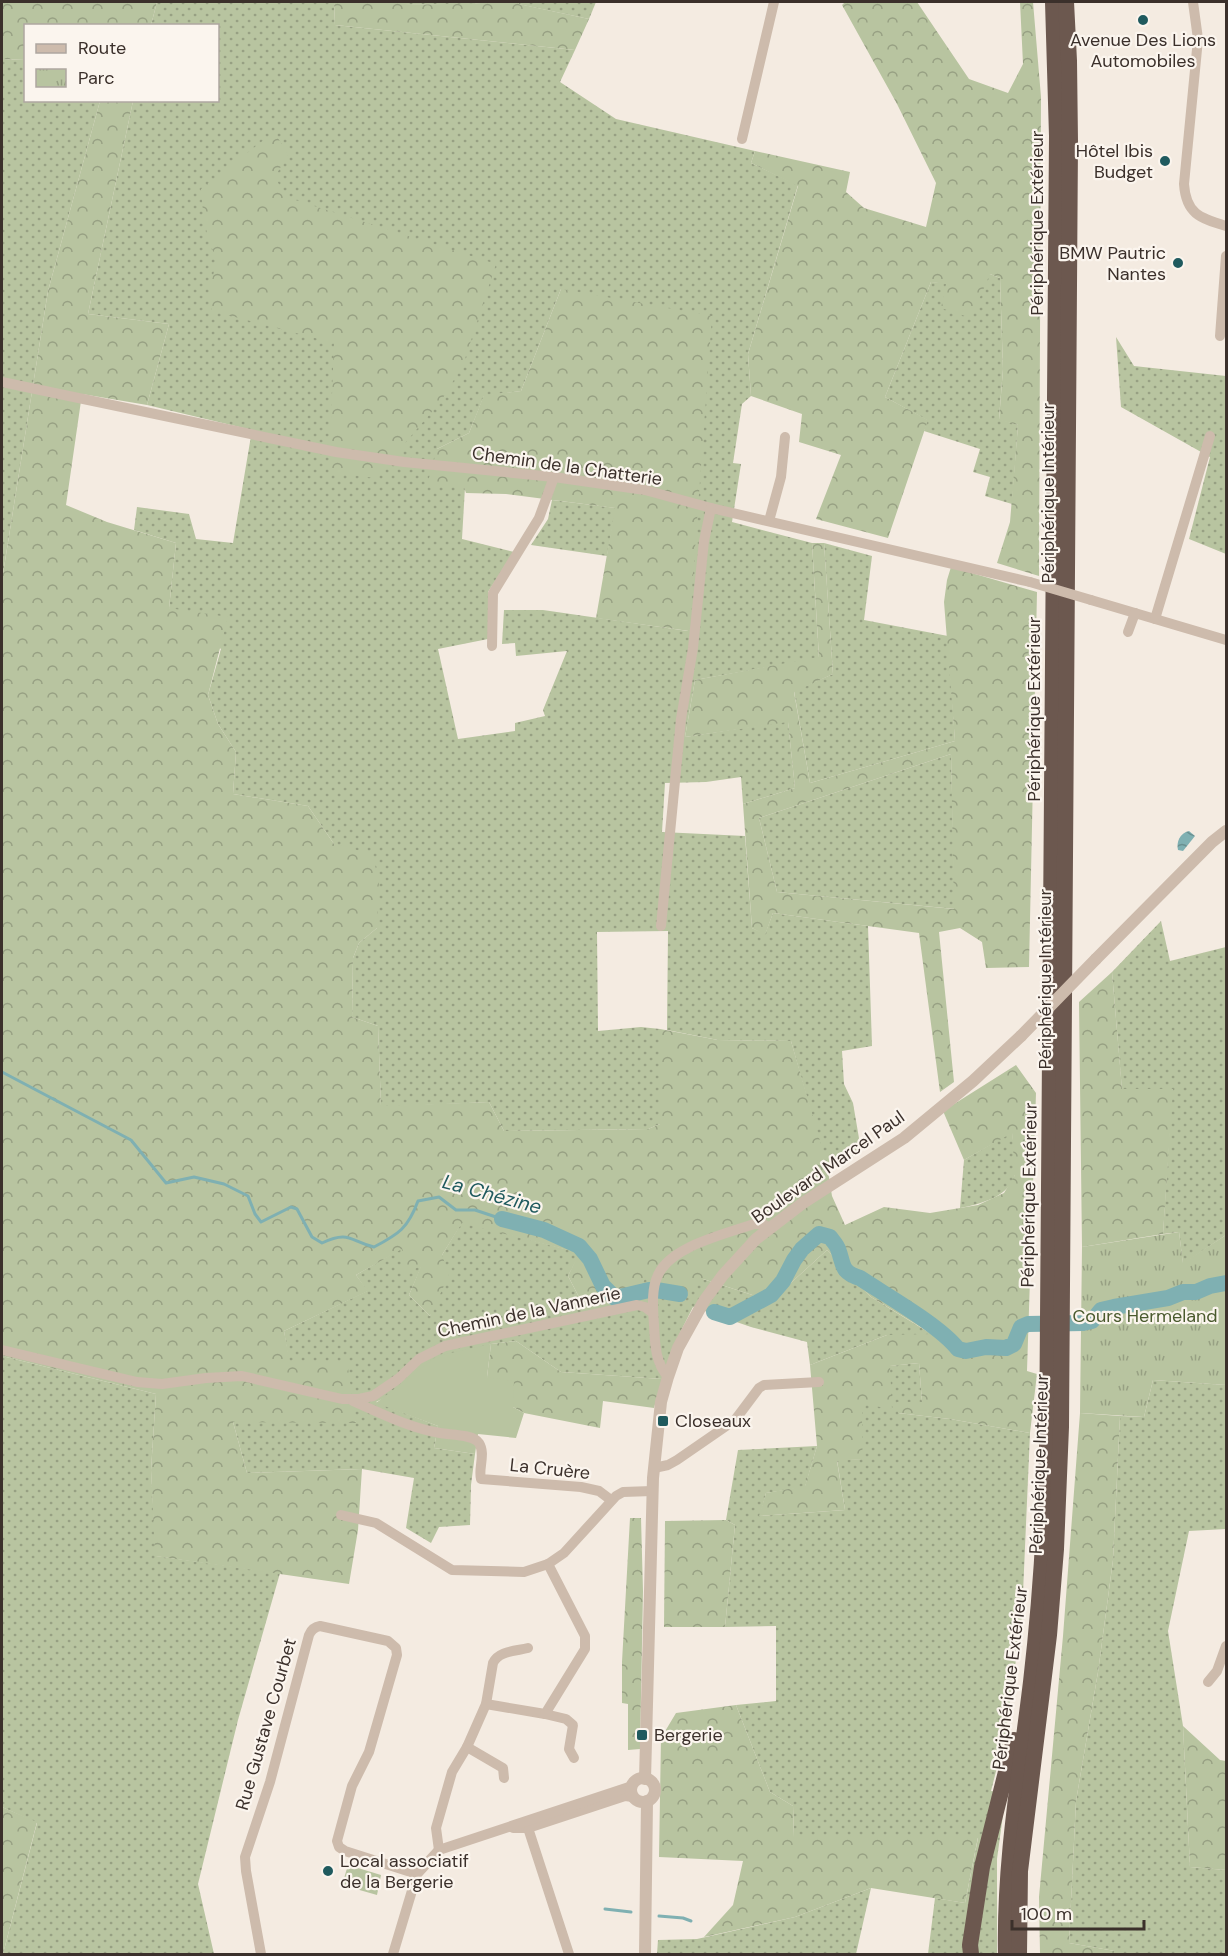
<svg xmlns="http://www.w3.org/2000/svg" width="1228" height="1956" font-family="'DM Sans',sans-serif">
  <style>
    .grass { fill: url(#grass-dots); fill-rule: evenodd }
    .forest { fill: url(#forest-crowns); fill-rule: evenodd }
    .park { fill: url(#park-tufts) }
    .garden { fill: #b8c4a0 }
    .water { fill: url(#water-waves) }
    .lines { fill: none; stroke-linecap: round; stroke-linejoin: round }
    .stream { stroke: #7fb0b2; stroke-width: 3 }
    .river { stroke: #7fb0b2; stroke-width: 16 }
    .minor { stroke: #cdbbac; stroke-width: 10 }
    .tertiary { stroke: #cdbbac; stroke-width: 12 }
    .trunk { stroke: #6c584f; stroke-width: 16 }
    .minor-bridge { stroke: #cdbbac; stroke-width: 10 }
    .tertiary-bridge { stroke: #cdbbac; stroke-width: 12 }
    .poi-dot { fill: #1f5a5e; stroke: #fbf5ee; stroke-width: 2 }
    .labels { text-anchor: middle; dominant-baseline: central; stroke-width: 4.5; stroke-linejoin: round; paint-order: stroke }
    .poi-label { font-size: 18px; fill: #3b302b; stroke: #fbf5ee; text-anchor: start }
    .street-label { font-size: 18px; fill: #3b302b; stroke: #fbf5ee }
    .park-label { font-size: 18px; fill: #4a5a2e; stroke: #fbf5ee }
    .water-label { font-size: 20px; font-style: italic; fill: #1f5a5e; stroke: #fbf5ee }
  </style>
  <defs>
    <pattern id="grass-dots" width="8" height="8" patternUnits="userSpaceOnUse" patternTransform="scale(1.5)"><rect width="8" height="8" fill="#b8c4a0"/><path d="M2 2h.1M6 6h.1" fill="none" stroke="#97a083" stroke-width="1.8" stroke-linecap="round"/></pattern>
    <pattern id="forest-crowns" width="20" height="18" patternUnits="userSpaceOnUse" patternTransform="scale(1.5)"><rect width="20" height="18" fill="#b8c4a0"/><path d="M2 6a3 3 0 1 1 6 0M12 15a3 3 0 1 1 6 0" fill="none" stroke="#97a083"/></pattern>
    <pattern id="park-tufts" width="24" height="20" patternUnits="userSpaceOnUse" patternTransform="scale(1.5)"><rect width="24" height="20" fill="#b8c4a0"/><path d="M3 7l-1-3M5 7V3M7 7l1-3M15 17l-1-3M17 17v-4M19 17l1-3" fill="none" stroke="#97a083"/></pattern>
    <pattern id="water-waves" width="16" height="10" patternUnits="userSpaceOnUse" patternTransform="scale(1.5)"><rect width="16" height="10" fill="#7fb0b2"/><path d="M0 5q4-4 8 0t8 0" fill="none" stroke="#699091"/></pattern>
  </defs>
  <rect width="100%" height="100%" fill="#f4ebe1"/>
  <g class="grass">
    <path d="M157 2H334L335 25 575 50 560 82 616 119 755 151 751 163 798 185 748 354 751 396 742 404 733 463 741 464 732 522 812 543 819 658 695 680 685 737 788 721 795 788 743 804 741 777 706 782 665 783 662 832 745 836 752 928 765 934 773 913 868 926 872 1046 842 1051 844 1084 853 1103 861 1150 828 1173 791 1041 718 1040 667 1030 668 931 597 932 598 1031 641 1027 660 1029V1124L648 1129 504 1131 489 1102 381 1107 378 1026 352 1017 353 958 359 943 377 928 334 844 308 806 233 794 236 752 218 724 208 695 221 649 169 608 176 543 134 530 137 507 189 514 196 539 233 543 252 430 147 405 169 324 88 314 133 101 218 100V26L151 25ZM561 289 688 631 543 610H504L502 644 515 643 516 656 567 651 543 710 545 716 515 723V731L458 739 438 649 488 639V592L514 552 462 539 465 487 437 449 469 433 484 396 521 391Z"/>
    <path d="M404 2H476L475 4 404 5Z"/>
    <path d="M519 2H596L589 19 518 4Z"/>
    <path d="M2 59 25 60 26 100 100 101 48 291 2 580Z"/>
    <path d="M990 274 1000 278 1003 369 999 419 1018 425 1012 504 985 496 990 477 973 472 980 449 924 431 927 420 885 397 931 282 946 283Z"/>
    <path d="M1116 337 1134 366 1226 376V554L1189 539 1210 457 1121 407Z"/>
    <path d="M552 500 616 508 607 556 531 545 548 519Z"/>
    <path d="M824 543 872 556 864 620 948 636 955 741 810 783 794 691 833 674Z"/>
    <path d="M951 754 955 909 777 892 759 818Z"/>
    <path d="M1161 921 1170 961 1226 947V1235L1183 1264 1179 1232 1163 1234 1172 1089 1122 1090 1112 972Z"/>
    <path d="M1012 1132C1013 1141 1017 1169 1015 1175 1008 1198 979 1204 960 1208L964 1160Z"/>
    <path d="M462 1222 580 1253 568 1276 579 1297 644 1279H703L771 1301 827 1250 871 1297 933 1335H887L810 1365 807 1342 751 1327 693 1307 672 1349 662 1379 561 1372 516 1341 491 1344 376 1402 438 1426 434 1448 475 1454 471 1485 470 1525 439 1527 431 1543 406 1528 414 1478 362 1469 247 1473 233 1422H356L289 1363 284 1331 367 1291 356 1275 402 1248 422 1265 409 1295 430 1316 442 1255Z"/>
    <path d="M2 1356 156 1394 151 1470 156 1556 280 1573 238 1720 198 1884 214 1954H3L37 1823 2 1807Z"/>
    <path d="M919 1363 922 1402 898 1413 950 1419 1030 1433 1022 1616 1006 1732 991 1791 1006 1793 997 1859V1954H928L935 1898 965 1903 978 1838 794 1837 793 1806 770 1792 736 1705 776 1701V1626L725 1627 735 1525 726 1520 738 1450 817 1446 805 1487 766 1493 760 1516 845 1510 837 1460 862 1459V1404L889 1366Z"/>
    <path d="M1153 1380 1226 1385V1529L1189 1531 1168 1631 1183 1726 1190 1867 1226 1870V1954H1115V1951L1069 1943 1076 1801 1098 1672 1113 1560 1120 1416 1144 1417Z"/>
    <path d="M871 1888 856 1954H657L658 1940 697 1939 795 1917Z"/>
  </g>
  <g class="forest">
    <path d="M2 2H157L151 25 26 26 25 60 2 59Z"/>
    <path d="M334 2H404L405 5 519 2V4L589 19 575 50 335 25Z"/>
    <path d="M845 2H917L969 79 1008 93 1023 64 1020 2H1033L1041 97 1039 576 997 563 1010 522 1018 425 999 420 1003 369 1000 278 990 274 971 318 941 308 946 284 931 282 885 397 928 420 888 538 816 519 841 455 799 442 802 414 751 396 748 354 798 186 751 163 755 151 850 172 846 192 864 208 926 227 936 183 897 104 842 5Z"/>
    <path d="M100 101H133L88 314 169 324 147 405 82 394 66 505 107 522 176 543 169 608 228 617 208 695 218 724 236 752 233 794 308 806 334 844 372 854 379 880 377 928 359 943 353 958 352 1017 378 1026 381 1106 489 1102 504 1131 648 1129 660 1124V1029L718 1040 791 1041 827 1165 832 1196 845 1225 884 1207 930 1213 978 1205 1004 1193 1015 1175 1012 1133 964 1160 943 1111 1016 1065 1036 1093 1027 1371 1037 1374 1030 1433 950 1419 898 1413 897 1402H922L919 1363 890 1366 892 1409 862 1404V1459L837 1461 845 1510 759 1516 766 1493 805 1486 817 1446 810 1365 887 1335 932 1334 871 1297 827 1250 771 1301 703 1279 678 1304 645 1279C631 1306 611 1308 584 1314L579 1297 568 1276 579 1253 462 1223 442 1255 449 1275 430 1316 409 1295 421 1266 403 1274 402 1249 356 1275 368 1291 284 1331 290 1363 347 1361 356 1423 233 1422 247 1473 362 1469 358 1530 349 1584 155 1556 151 1470 156 1394 2 1356V580L48 291Z"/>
    <path d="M274 132 288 154 275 177 286 197 496 264 463 365 441 401 375 478 329 472 334 343 212 311 210 288 217 259C205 237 203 214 201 189Z"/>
    <path d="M561 289 712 316 689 631 596 618 615 508 506 494 466 493 464 487 427 485 437 449 469 433 484 395 521 391Z"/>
    <path d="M812 543H824L833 674 794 692 810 783 955 741 944 602 947 580 951 567 1037 592 1029 967 986 968 982 942 960 928 939 932 954 1082 940 1092 919 933 773 913 765 935 752 928 743 804 795 788 788 722 685 737 695 680 819 657ZM951 754 954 909 777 892 759 818Z"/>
    <path d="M1112 972 1122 1089H1173L1163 1234 1082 1247 1079 1002Z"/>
    <path d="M516 1341 561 1372 662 1379 654 1408 603 1401 600 1428 524 1413 513 1407 487 1377 491 1344Z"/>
    <path d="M1080 1413 1120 1416 1113 1560 1098 1672 1076 1801 1069 1943 1115 1951V1954H1040L1039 1897 1063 1636Z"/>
    <path d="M630 1518H641L643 1591 640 1749 628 1750V1704L622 1703V1662Z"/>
    <path d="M726 1520 735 1525 725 1627H664L665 1521Z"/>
    <path d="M736 1705 770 1792 793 1806 794 1837H978L965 1903 871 1888 795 1917 704 1937 733 1905 743 1861 659 1857 661 1738 676 1713Z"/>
    <path d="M1183 1726 1220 1760 1226 1761V1870L1190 1867Z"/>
    <path d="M2 1807 37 1822 3 1954H2Z"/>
  </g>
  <path class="park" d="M1179 1232 1183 1263 1226 1235V1385L1153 1380 1144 1417 1080 1413 1082 1247Z"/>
  <g class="garden">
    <path d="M491 1344 487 1377 514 1381 513 1407 524 1413 516 1438 478 1434 475 1454 434 1448 438 1426 376 1403 437 1356Z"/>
    <path d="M348 1865 381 1875 377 1895 342 1885Z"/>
  </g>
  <path class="water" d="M1189 831 1195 836 1183 851 1178 850C1176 842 1180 833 1189 831Z"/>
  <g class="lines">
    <g class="stream">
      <path d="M2 1072 131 1140 166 1183 194 1177 224 1184 248 1196 255 1214 261 1222 291 1207 297 1209 312 1237 322 1243C349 1230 350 1241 374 1247 399 1234 408 1228 418 1201L439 1197 456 1210H475L502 1219"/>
      <path d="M605 1909 631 1912"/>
      <path d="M659 1916 683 1918 691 1921"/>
    </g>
    <g class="river">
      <path d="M502 1219 544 1230 579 1246 590 1259 603 1286 615 1298 649 1290"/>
      <path d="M656 1290 680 1294"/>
      <path d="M714 1312 730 1317 771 1295 783 1281 794 1260 802 1249 819 1234 830 1237C832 1240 837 1245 838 1249 844 1264 840 1272 860 1278 887 1296 939 1325 958 1349L966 1351 986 1347 1006 1348 1014 1344 1021 1327 1028 1324 1083 1323 1092 1321 1101 1310 1114 1307 1168 1298 1183 1292H1196L1210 1286 1226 1283"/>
    </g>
    <g class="minor">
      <path d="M1193 2 1198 39 1184 184C1186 214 1200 218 1226 226"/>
      <path d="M742 139 774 2"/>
      <path d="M1220 336 1226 256"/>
      <path d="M2 382 336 452 404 462 554 477 645 490 711 508 1030 582"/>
      <path d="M769 521 781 477 785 437"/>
      <path d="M1091 600 1226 640"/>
      <path d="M1155 619 1210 436"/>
      <path d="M1128 632 1135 613"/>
      <path d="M492 646 493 593 539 518 554 477"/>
      <path d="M661 926 681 719 693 648 704 541 711 508"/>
      <path d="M2 1350 137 1382 162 1384 206 1378 242 1376 342 1399H359L373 1396 398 1379 419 1359 445 1346 637 1305 645 1307 653 1313"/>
      <path d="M668 1377C655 1362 655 1344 654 1325 653 1309 651 1289 658 1275 671 1246 726 1234 754 1224H763L770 1228"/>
      <path d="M353 1401C380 1413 410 1428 440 1433 450 1435 473 1434 479 1443 486 1454 478 1468 481 1479L581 1487 599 1491 611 1500"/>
      <path d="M654 1468 668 1465 677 1460 735 1420 759 1388 764 1385 819 1382"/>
      <path d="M341 1515 376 1523 452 1570 524 1572 548 1564 564 1553 616 1496 623 1492 652 1491"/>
      <path d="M1208 1682 1217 1671 1226 1646"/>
      <path d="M486 1704 545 1714 585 1649V1636L548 1564"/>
      <path d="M545 1714 566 1719 573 1725 569 1749 574 1758"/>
      <path d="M467 1747 503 1768 504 1778"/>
      <path d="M513 1828H528L625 1796 633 1797"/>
      <path d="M528 1828 569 1954"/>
      <path d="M439 1850 436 1828 452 1772 467 1747 486 1704 493 1663C498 1651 516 1651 528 1648"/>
      <path d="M261 1954 246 1871 245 1857 270 1782 309 1635C311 1630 314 1627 320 1626L388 1641 396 1648 397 1655 369 1752 352 1786 337 1841 339 1847 345 1851 417 1874"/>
      <path d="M393 1954 417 1874 439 1850 632 1786"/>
    </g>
    <g class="tertiary">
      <path d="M1096 959 1212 842 1226 831"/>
      <circle cx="643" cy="1790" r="12"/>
      <path d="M645 1779 653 1478 661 1402 668 1377 678 1348 704 1301 723 1275 756 1239 803 1203 904 1138 973 1081 1021 1036"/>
      <path d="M645 1954 647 1801"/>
    </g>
    <g class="trunk">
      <path d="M971 1954 970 1945 982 1867 1014 1740"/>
      <path d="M1006 1954C1004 1863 1020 1773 1031 1682 1040 1605 1045 1528 1047 1450L1057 136 1053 2"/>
      <path d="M1019 1954 1020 1871 1049 1635 1056 1549 1061 1427 1070 142 1069 61 1066 2"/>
    </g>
    <path class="minor-bridge" d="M1030 582 1091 600"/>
    <path class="tertiary-bridge" d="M1021 1036 1096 959"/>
  </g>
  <g class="poi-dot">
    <circle cx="1143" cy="20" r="6"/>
    <circle cx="1165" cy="161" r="6"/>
    <circle cx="1178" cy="263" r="6"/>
    <rect x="657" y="1415" width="12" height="12" rx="3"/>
    <rect x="636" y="1729" width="12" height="12" rx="3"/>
    <circle cx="328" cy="1871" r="6"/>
  </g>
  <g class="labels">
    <g class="poi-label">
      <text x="1143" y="40" text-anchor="middle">Avenue Des Lions<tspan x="1143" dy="21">Automobiles</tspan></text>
      <text x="1153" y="151" text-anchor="end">Hôtel Ibis<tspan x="1153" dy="21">Budget</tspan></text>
      <text x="1166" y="253" text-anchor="end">BMW Pautric<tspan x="1166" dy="21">Nantes</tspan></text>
      <text x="675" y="1421">Closeaux</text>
      <text x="654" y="1735">Bergerie</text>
      <text x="340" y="1861">Local associatif<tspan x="340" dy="21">de la Bergerie</tspan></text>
    </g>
    <g class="street-label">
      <text transform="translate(1037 223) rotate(-90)">Périphérique Extérieur</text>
      <text transform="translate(567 466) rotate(8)">Chemin de la Chatterie</text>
      <text transform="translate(1048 493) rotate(-90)">Périphérique Intérieur</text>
      <text transform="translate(1034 709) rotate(-90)">Périphérique Extérieur</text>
      <text transform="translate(1045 979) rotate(-90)">Périphérique Intérieur</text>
      <text transform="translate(828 1167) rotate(-35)">Boulevard Marcel Paul</text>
      <text transform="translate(1029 1195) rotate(-89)">Périphérique Extérieur</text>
      <text transform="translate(529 1312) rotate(-12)">Chemin de la Vannerie</text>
      <text transform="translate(1039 1464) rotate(-88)">Périphérique Intérieur</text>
      <text transform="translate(550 1469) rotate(6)">La Cruère</text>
      <text transform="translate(1010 1678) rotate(-83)">Périphérique Extérieur</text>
      <text transform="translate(266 1724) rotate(-74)">Rue Gustave Courbet</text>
    </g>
    <g class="park-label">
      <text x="1145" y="1316">Cours Hermeland</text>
    </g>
    <g class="water-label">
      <text transform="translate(492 1194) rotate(15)">La Chézine</text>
    </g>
  </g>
  <rect width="1228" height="1956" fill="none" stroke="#3b302b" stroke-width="6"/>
  <rect x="24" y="24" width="195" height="78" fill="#fbf5ee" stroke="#aea6a0" stroke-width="1.5"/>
  <rect x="36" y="44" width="30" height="9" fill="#cdbbac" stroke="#aea6a0" stroke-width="1.5"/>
  <text x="78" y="54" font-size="18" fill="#3b302b">Route</text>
  <rect x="36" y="69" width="30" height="18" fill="url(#park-tufts)" stroke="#aea6a0" stroke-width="1.5"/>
  <text x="78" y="84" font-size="18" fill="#3b302b">Parc</text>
  <path d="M1012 1920v9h132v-9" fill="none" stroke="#3b302b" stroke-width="3"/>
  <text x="1021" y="1920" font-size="18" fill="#3b302b" stroke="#fbf5ee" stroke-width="4.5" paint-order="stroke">100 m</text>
</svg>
